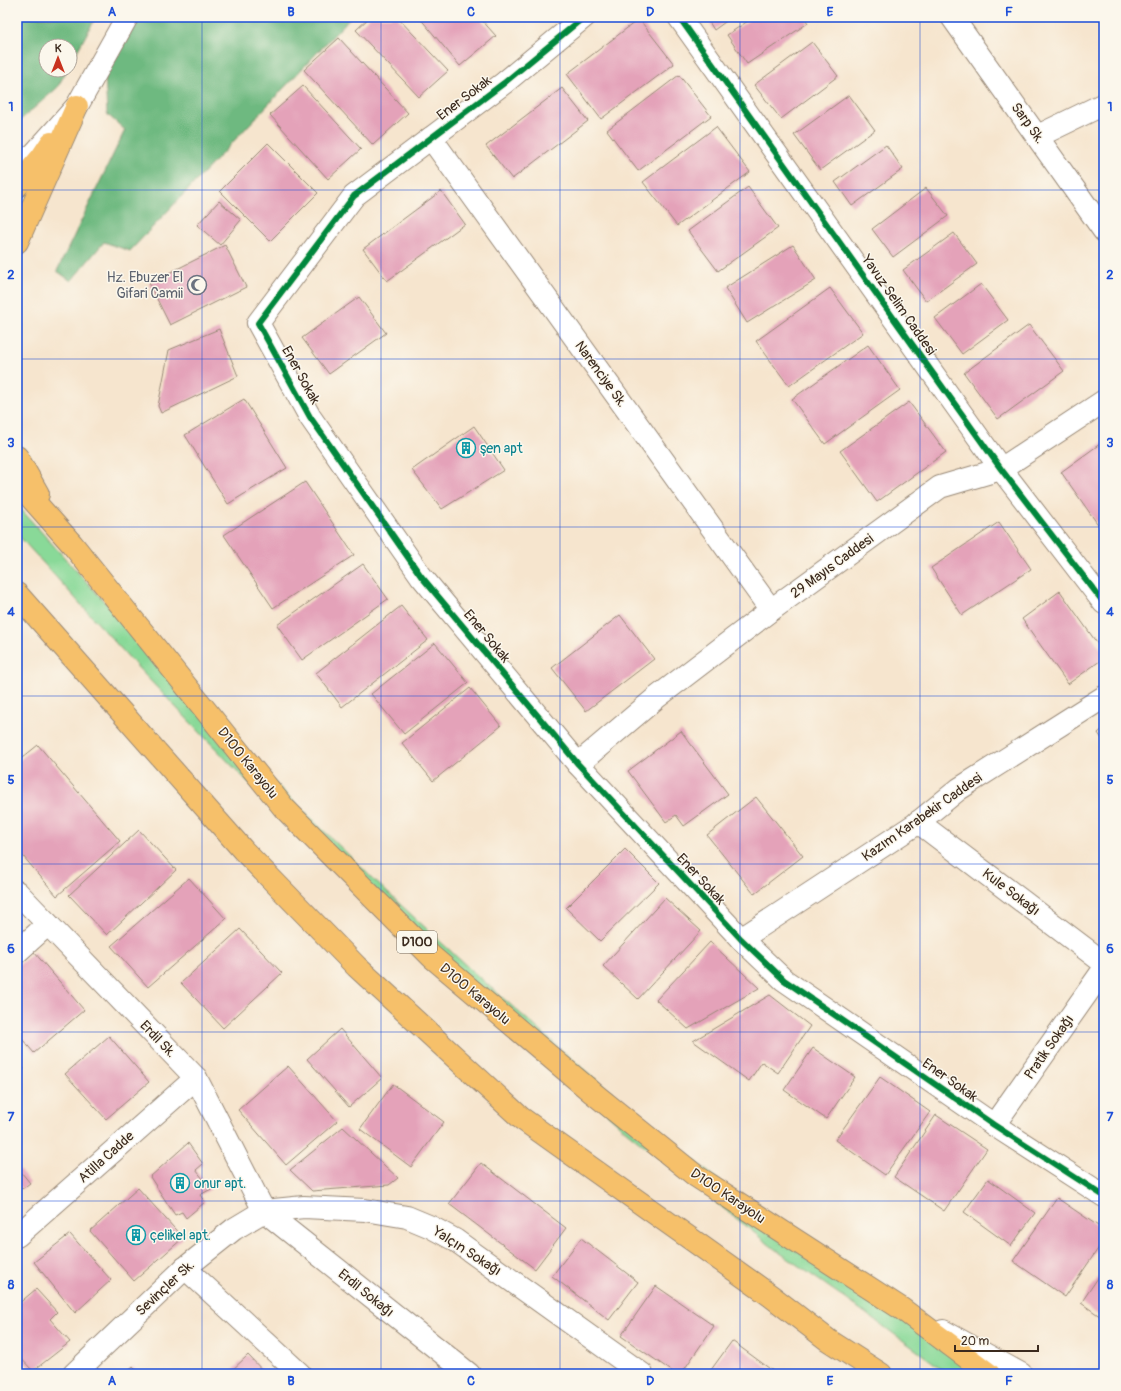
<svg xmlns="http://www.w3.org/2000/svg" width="1121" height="1391" font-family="Pangolin,sans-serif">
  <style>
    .green { fill: #89d998; stroke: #62825b }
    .forest { fill: #6eb980; stroke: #54724f }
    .building { fill: #e4a2b9 }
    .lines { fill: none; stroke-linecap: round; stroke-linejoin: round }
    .minor-casing { stroke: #988876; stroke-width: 24 }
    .highway-casing { stroke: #988876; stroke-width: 24 }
    .minor { stroke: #fff; stroke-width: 22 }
    .highway { stroke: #f6c06b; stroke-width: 22 }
    .cycleway-casing { stroke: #fbf7ec; stroke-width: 8 }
    .cycleway { stroke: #00873e; stroke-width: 6 }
    .grid { fill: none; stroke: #1d4ed8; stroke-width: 1; stroke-opacity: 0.55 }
    .labels { text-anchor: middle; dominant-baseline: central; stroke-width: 3; stroke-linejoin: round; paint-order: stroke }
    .shield { fill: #fbf7ec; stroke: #75685c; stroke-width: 1 }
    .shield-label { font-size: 13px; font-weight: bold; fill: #3b2a1e }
    .street-label { font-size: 14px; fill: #3b2a1e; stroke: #fbf7ec }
    .worship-label { font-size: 14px; fill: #5b616d; stroke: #fbf7ec; text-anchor: end }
    .culture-label { font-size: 14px; fill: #0d838f; stroke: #fbf7ec; text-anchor: start }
    .neatline { fill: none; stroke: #1d4ed8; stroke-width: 1.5 }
    .grid-label { font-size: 13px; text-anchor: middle; font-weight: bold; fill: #1d4ed8 }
  </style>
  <rect width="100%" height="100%" fill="#fbf7ec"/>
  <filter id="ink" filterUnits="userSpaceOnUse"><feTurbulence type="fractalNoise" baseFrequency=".025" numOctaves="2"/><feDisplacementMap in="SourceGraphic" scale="8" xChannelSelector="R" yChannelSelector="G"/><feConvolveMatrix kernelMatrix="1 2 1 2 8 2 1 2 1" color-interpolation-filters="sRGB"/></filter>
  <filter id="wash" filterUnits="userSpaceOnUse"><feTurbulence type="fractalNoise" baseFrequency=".012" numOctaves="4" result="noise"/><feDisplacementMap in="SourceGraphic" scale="16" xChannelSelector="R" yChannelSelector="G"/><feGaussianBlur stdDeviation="0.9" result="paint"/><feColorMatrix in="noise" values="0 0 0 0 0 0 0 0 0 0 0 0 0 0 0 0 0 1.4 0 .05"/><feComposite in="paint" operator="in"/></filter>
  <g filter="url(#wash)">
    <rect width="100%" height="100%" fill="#f6e5ce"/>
    <path class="green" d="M17 505 176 681 263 771 375 881 471 970 587 1072 722 1183 981 1374H949L846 1299 776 1250 625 1130 358 891 244 778 143 673 17 534Z"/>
    <g class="forest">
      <path d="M17 17H96L70 64V46H46V70H67L57 88 17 123Z"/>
      <path d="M140 17H351L130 251 104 242 71 281 57 271 125 130 107 114 105 76Z"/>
    </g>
    <g id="blocks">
      <g class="building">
        <path d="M370 17H397L448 71 419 97 356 30Z"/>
        <path d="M419 17H479L496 36 460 66Z"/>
        <path d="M706 17H732L714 30Z"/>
        <path d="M754 17H804L808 23 747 64 727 35Z"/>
        <path d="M639 19 674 64 601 119 567 74Z"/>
        <path d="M339 38 408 113 373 145 304 70Z"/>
        <path d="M812 42 838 76 781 119 754 85Z"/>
        <path d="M679 75 711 116 638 171 607 130Z"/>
        <path d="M303 86 361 149 328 179 270 115Z"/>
        <path d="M562 88 588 121 512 179 486 146Z"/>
        <path d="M849 95 875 130 820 170 794 135Z"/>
        <path d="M716 127 750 172 677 226 643 182Z"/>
        <path d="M268 143 318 193 270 241 220 191Z"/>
        <path d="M886 145 903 169 852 206 835 182Z"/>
        <path d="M748 187 778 228 718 271 688 231Z"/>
        <path d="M926 188 948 216 893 257 872 229Z"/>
        <path d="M441 191 465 224 387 281 363 249Z"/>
        <path d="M219 201 241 220 220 245 197 225Z"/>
        <path d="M954 233 977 264 926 301 903 270Z"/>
        <path d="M225 245 246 287 170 325 149 283Z"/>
        <path d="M793 245 816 280 747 323 725 288Z"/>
        <path d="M981 284 1008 320 962 354 935 318Z"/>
        <path d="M830 288 863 333 789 386 756 341Z"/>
        <path d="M359 297 386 333 329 374 302 338Z"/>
        <path d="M1029 325 1064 371 998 419 964 373Z"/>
        <path d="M219 329 238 376 161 413 158 406 169 350Z"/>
        <path d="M868 345 900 390 825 444 792 399Z"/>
        <path d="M244 399 287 468 228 504 185 435Z"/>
        <path d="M909 402 946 452 877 502 840 451Z"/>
        <path d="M474 426 504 470 442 509 412 470Z"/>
        <path d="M1104 441V533L1061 472Z"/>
        <path d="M305 482 354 555 273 608 224 535Z"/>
        <path d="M999 522 1031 569 962 615 931 568Z"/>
        <path d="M363 564 388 599 302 660 277 625Z"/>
        <path d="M1060 591 1104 653V658L1068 684 1022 619Z"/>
        <path d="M401 606 428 640 342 707 316 673Z"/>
        <path d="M620 615 654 659 586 711 552 668Z"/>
        <path d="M435 643 468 683 404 734 371 694Z"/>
        <path d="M470 688 501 726 433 781 402 743Z"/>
        <path d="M1104 728V742L1098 733Z"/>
        <path d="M681 731 728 794 684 826 676 815 666 822 628 771Z"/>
        <path d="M38 745 120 841 57 896 17 849V762Z"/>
        <path d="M756 797 803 856 754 894 707 835Z"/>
        <path d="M139 830 176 870 107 935 69 895Z"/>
        <path d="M625 849 659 883 600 941 566 908Z"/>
        <path d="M189 878 226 919 148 987 111 946Z"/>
        <path d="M665 898 701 931 638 999 603 966Z"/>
        <path d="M240 929 282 973 223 1028 181 983Z"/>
        <path d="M710 942 759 988 688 1029 656 1000Z"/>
        <path d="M34 952 84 1010 34 1053 17 1033V967Z"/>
        <path d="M770 995 810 1026 778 1073 762 1062 749 1081 693 1041Z"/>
        <path d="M340 1029 382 1078 349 1107 307 1059Z"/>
        <path d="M109 1036 149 1082 106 1119 65 1074Z"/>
        <path d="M813 1048 855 1077 826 1119 784 1090Z"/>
        <path d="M17 1060 24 1069 17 1075Z"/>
        <path d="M288 1066 337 1121 286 1165 238 1110Z"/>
        <path d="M880 1077 930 1112 885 1175 835 1140Z"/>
        <path d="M393 1084 444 1122 411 1167 360 1129Z"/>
        <path d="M936 1115 987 1149 944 1211 894 1177Z"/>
        <path d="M343 1127 398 1178 389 1185 312 1191 290 1170Z"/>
        <path d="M188 1143 203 1164 196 1170 211 1189 200 1195 205 1202 186 1218 182 1212 175 1215 150 1177Z"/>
        <path d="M481 1163 566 1228 535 1269 449 1204Z"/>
        <path d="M17 1167 30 1183 22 1189 17 1183Z"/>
        <path d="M988 1179 1035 1213 1011 1246 964 1212Z"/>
        <path d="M138 1188 183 1238 134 1281 90 1231Z"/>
        <path d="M1057 1198 1104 1230V1240L1065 1297 1013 1261Z"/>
        <path d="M70 1234 111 1280 75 1313 34 1262Z"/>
        <path d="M581 1238 638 1282 609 1320 552 1276Z"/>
        <path d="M1104 1269V1319L1081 1303Z"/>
        <path d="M656 1286 714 1326 681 1374H676L621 1336Z"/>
        <path d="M36 1289 57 1312 50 1319 70 1342 33 1371 17 1354V1305Z"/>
        <path d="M732 1341 777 1374H708Z"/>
        <path d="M248 1355 266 1374H228Z"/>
        <path d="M133 1367 140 1374H125Z"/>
      </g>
    </g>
  </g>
  <g filter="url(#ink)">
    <use href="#blocks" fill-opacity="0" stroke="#988876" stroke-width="1"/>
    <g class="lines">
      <defs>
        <g id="minor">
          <path d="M584 17 504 83 354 196 258 323 310 417 421 576 578 764 741 939 784 980 994 1125 1104 1196"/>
          <path d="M679 17 1001 469 1104 603"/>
          <path d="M952 17 1104 231"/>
          <path d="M1038 136 1104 104"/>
          <path d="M431 138 771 610"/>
          <path d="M17 166 34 154 77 106 127 17"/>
          <path d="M578 764 656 698 771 610 940 487 1001 469 1104 401"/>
          <path d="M918 822 1104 963"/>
          <path d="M17 892 196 1078 264 1211 469 1374"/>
          <path d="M741 939 916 824 959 789 1104 697"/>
          <path d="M17 952 48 924"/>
          <path d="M994 1125 1104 969"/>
          <path d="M17 1236 196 1078"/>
          <path d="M185 1268 300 1374"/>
          <path d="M943 1331 1021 1374"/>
          <path d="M74 1374 185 1268 234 1229 264 1211 304 1207 365 1210 407 1217 431 1227 455 1240 642 1374"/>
        </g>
        <g id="highway">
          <path d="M17 186 41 158 51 143"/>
          <path d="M17 242 77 106"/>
          <path d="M17 457 38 494"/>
          <path d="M17 482 72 544 284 808 432 957 593 1093 696 1176 902 1309 989 1374"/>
          <path d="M17 594 243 850 357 967 521 1118 771 1296 828 1340 881 1374"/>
        </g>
      </defs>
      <use href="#minor" class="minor-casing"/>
      <use href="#highway" class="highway-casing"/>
      <use href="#minor" class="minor"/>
      <use href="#highway" class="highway"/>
      <defs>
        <g id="cycleway">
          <path d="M584 17 504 83 354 196 258 323 310 417 421 576 578 764 741 939 784 980 994 1125 1104 1196"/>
          <path d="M679 17 1001 469 1104 603"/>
        </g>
      </defs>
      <use href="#cycleway" class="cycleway-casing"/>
      <use href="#cycleway" class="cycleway"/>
    </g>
  </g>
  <path class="grid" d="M202 17V1374M381 17V1374M560 17V1374M740 17V1374M920 17V1374M17 190H1104M17 359H1104M17 527H1104M17 696H1104M17 864H1104M17 1032H1104M17 1201H1104"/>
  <defs>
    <symbol id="mosque-ring" viewBox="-11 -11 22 22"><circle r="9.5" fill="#fbf7ec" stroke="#6b7280" stroke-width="1.5"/><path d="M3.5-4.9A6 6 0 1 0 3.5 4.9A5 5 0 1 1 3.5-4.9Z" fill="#6b7280"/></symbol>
    <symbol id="building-ring" viewBox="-11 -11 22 22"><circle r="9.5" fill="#fbf7ec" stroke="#0f9aa8" stroke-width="1.5"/><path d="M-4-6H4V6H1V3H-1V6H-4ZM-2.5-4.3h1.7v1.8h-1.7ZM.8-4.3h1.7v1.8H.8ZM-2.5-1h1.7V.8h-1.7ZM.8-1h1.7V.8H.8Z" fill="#0f9aa8"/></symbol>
  </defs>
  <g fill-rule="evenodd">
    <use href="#mosque-ring" x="186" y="274" width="22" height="22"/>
    <use href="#building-ring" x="455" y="437" width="22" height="22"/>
    <use href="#building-ring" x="169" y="1172" width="22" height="22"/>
    <use href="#building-ring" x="125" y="1224" width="22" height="22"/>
  </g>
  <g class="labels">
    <rect class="shield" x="397" y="931" width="40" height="22" rx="3"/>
    <g class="shield-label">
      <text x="417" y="942">D100</text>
    </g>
    <g class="street-label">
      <text transform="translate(464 98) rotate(-37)">Ener Sokak</text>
      <text transform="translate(1028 123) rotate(54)">Sarp Sk.</text>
      <text transform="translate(899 305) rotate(55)">Yavuz Selim Caddesi</text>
      <text transform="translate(601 374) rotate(54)">Narenciye Sk.</text>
      <text transform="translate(301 375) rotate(61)">Ener Sokak</text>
      <text transform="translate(832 566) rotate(-36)">29 Mayıs Caddesi</text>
      <text transform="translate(487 636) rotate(50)">Ener Sokak</text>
      <text transform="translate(248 763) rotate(51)">D100 Karayolu</text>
      <text transform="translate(922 817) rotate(-35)">Kazım Karabekir Caddesi</text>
      <text transform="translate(701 879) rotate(47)">Ener Sokak</text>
      <text transform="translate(1011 892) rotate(37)">Kule Sokağı</text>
      <text transform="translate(475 994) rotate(40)">D100 Karayolu</text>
      <text transform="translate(158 1039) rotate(46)">Erdil Sk.</text>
      <text transform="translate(1049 1047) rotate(-55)">Pratik Sokağı</text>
      <text transform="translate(950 1080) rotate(35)">Ener Sokak</text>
      <text transform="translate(106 1157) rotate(-42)">Atilla Cadde</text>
      <text transform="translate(728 1196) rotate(34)">D100 Karayolu</text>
      <text transform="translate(467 1251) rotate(33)">Yalçın Sokağı</text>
      <text transform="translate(165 1288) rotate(-43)">Sevinçler Sk.</text>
      <text transform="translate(366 1293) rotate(39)">Erdil Sokağı</text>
    </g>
    <g class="worship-label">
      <text x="183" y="277">Hz. Ebuzer El<tspan x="183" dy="16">Gifari Camii</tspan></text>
    </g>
    <g class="culture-label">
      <text x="480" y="448">şen apt</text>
      <text x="194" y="1183">onur apt.</text>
      <text x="150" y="1235">çelikel apt.</text>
    </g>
  </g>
  <rect width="1121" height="1391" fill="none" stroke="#fbf7ec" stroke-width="44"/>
  <g transform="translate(58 58)"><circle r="19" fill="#fbf7ec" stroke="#aea59a"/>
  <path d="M0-3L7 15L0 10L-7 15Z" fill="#c8321e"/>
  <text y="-6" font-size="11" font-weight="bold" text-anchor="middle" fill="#3b2a1e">K</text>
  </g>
  <path d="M955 1345v6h83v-6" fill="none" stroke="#3b2a1e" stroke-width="2"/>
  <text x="961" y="1345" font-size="12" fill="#3b2a1e" stroke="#fbf7ec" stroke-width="3" paint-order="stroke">20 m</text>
  <rect x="22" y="22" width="1077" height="1347" class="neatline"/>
  <g class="grid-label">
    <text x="112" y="16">A</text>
    <text x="291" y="16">B</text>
    <text x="471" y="16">C</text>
    <text x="650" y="16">D</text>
    <text x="830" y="16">E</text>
    <text x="1009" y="16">F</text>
    <text x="11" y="111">1</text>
    <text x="1110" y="111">1</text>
    <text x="11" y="279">2</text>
    <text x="1110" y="279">2</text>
    <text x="11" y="447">3</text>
    <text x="1110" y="447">3</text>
    <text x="11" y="616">4</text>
    <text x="1110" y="616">4</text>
    <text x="11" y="784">5</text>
    <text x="1110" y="784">5</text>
    <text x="11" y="953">6</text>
    <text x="1110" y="953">6</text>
    <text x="11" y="1121">7</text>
    <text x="1110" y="1121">7</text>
    <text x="11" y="1289">8</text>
    <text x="1110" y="1289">8</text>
    <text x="112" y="1385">A</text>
    <text x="291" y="1385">B</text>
    <text x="471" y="1385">C</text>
    <text x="650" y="1385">D</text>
    <text x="830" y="1385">E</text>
    <text x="1009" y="1385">F</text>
  </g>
</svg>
